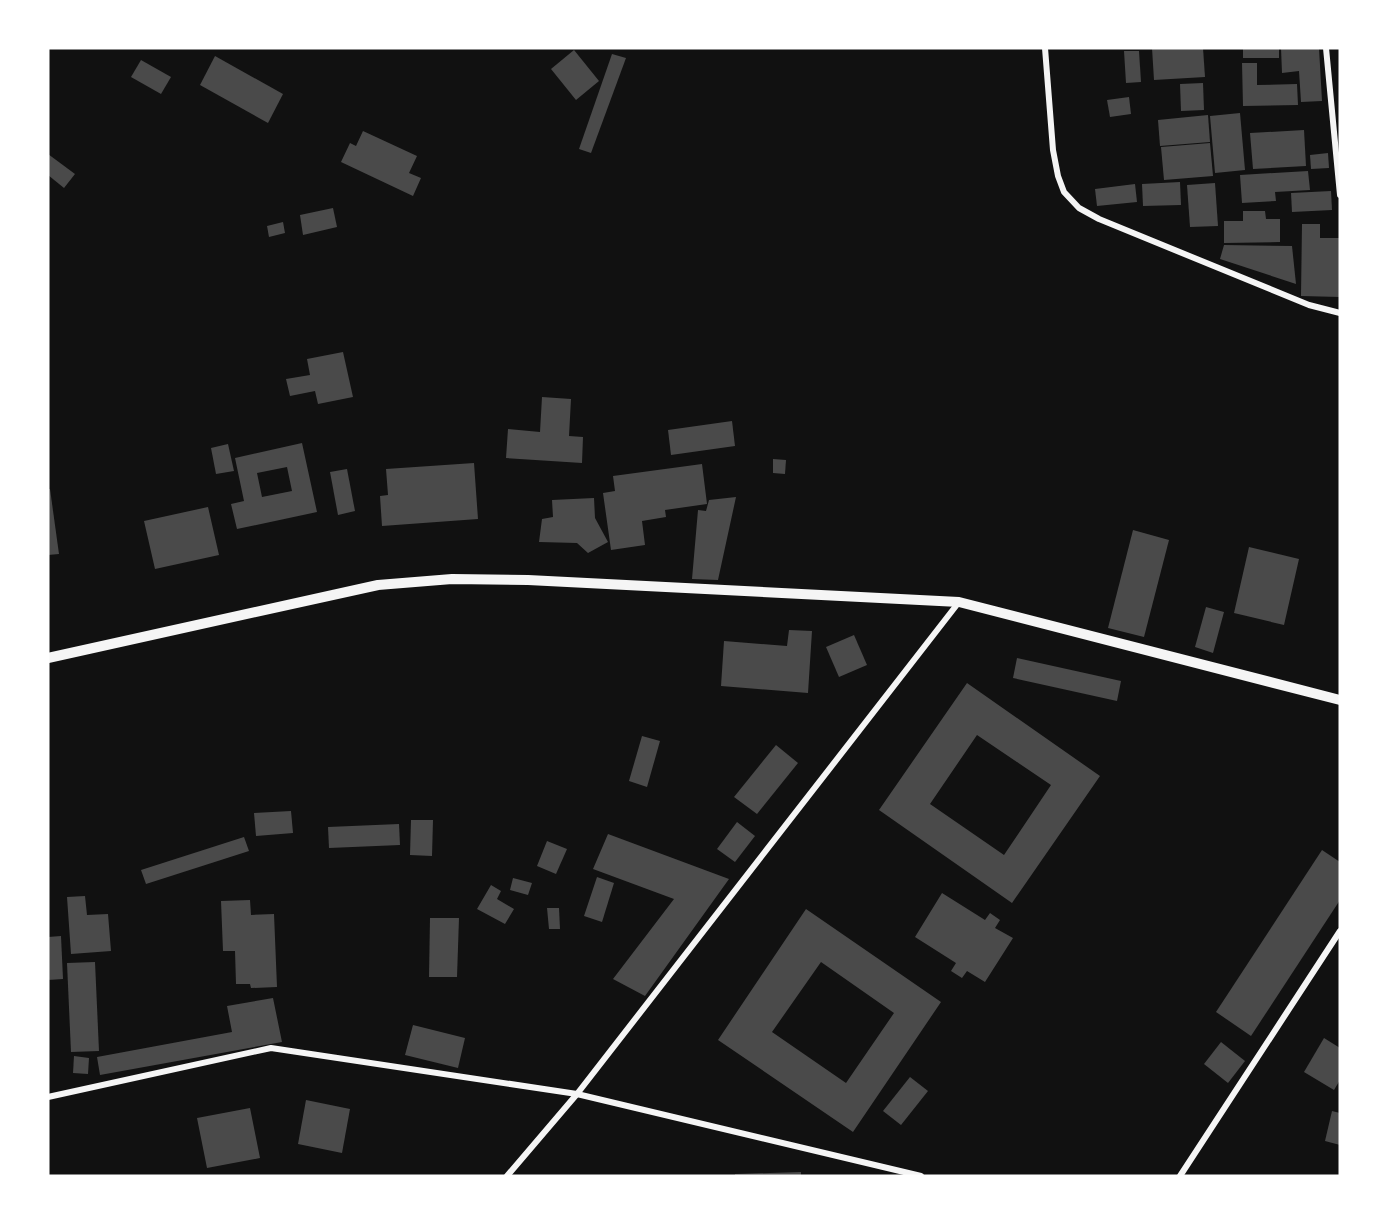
<svg xmlns="http://www.w3.org/2000/svg" width="1388" height="1224" font-family="'Nunito Sans',sans-serif">
  <style>
    .building { fill: #4a4a4a; fill-rule: evenodd }
    .lines { fill: none; stroke-linecap: round; stroke-linejoin: round }
    .minor { stroke: #f5f5f5; stroke-width: 6 }
    .tertiary { stroke: #f5f5f5; stroke-width: 10 }
  </style>
  <rect width="100%" height="100%" fill="#111"/>
  <g class="building">
    <path d="M1152 48H1203L1205 77 1154 80Z"/>
    <rect x="1243" y="48" width="36" height="10"/>
    <path d="M1281 48H1319L1322 101 1301 102 1299 71 1282 73Z"/>
    <path d="M574 50 599 81 576 100 551 69Z"/>
    <path d="M1124 51H1139L1141 82 1126 83Z"/>
    <path d="M612 54 626 58 591 153 579 149Z"/>
    <path d="M215 56 283 94 268 123 200 85Z"/>
    <path d="M141 60 171 77 161 94 131 77Z"/>
    <path d="M1242 63H1257V85L1297 84 1298 105 1243 106Z"/>
    <path d="M1203 83 1204 110 1181 111 1180 84Z"/>
    <path d="M1129 97 1131 114 1110 117 1107 100Z"/>
    <path d="M1240 113 1245 170 1215 173 1210 116Z"/>
    <path d="M1208 115 1210 142 1160 146 1158 120Z"/>
    <path d="M1304 130 1306 166 1253 169 1250 133Z"/>
    <path d="M363 131 417 156 409 173 421 178 413 196 341 162 350 143 356 146Z"/>
    <path d="M1210 143 1213 176 1164 180 1161 147Z"/>
    <path d="M1328 153 1329 168 1311 169 1310 155Z"/>
    <path d="M48 154 75 174 64 188 48 175Z"/>
    <path d="M1308 171 1310 190 1275 192 1276 201 1242 203 1240 175Z"/>
    <path d="M1180 182 1181 205 1143 206 1142 184Z"/>
    <path d="M1215 183 1218 226 1190 227 1187 185Z"/>
    <path d="M1135 184 1137 202 1097 206 1095 189Z"/>
    <path d="M1331 191 1332 210 1292 212 1291 193Z"/>
    <path d="M333 208 337 227 303 235 300 215Z"/>
    <path d="M1243 211H1265L1266 219H1280V242L1224 243V221H1243Z"/>
    <path d="M283 222 285 233 269 237 267 226Z"/>
    <path d="M1302 224H1320V238H1340V297L1301 296Z"/>
    <path d="M1224 245 1292 246 1296 284 1220 259Z"/>
    <path d="M343 352 353 397 318 404 315 391 290 396 286 379 310 375 307 359Z"/>
    <path d="M542 397 571 399 569 436 583 437 582 463 506 458 508 429 540 432Z"/>
    <path d="M732 421 735 446 671 455 668 430Z"/>
    <path d="M302 443 317 512 237 529 231 504 244 501 235 458ZM287 467 292 491 262 497 257 473Z"/>
    <path d="M228 444 234 471 216 474 211 448Z"/>
    <path d="M773 459 786 460 785 474 773 473Z"/>
    <path d="M474 463 478 519 382 526 380 496 388 495 386 469Z"/>
    <path d="M702 464 707 504 665 510 666 517 642 521 645 545 611 550 603 493 615 491 613 476Z"/>
    <path d="M347 469 355 511 338 515 330 472Z"/>
    <path d="M48 489H50L59 554 48 555Z"/>
    <path d="M736 497 718 580 692 579 698 510 706 511 709 500Z"/>
    <path d="M594 498 595 518 608 542 588 553 577 543 539 542 542 519 553 517 552 500Z"/>
    <path d="M208 507 219 555 155 569 144 521Z"/>
    <path d="M1133 530 1169 540 1144 637 1108 628Z"/>
    <path d="M1249 547 1299 559 1284 625 1234 613Z"/>
    <path d="M1206 607 1224 612 1213 653 1195 647Z"/>
    <path d="M789 630 812 631 808 693 721 686 724 641 787 646Z"/>
    <path d="M854 635 867 665 839 677 826 647Z"/>
    <path d="M1017 658 1121 681 1117 701 1013 678Z"/>
    <path d="M967 683 1100 776 1012 903 879 810ZM977 735 1051 785 1004 855 930 804Z"/>
    <path d="M642 736 660 741 647 787 629 781Z"/>
    <path d="M776 745 798 763 757 814 734 797Z"/>
    <path d="M291 811 293 833 256 836 254 813Z"/>
    <path d="M411 820H433L432 856 410 855Z"/>
    <path d="M737 822 755 836 735 862 717 849Z"/>
    <path d="M399 824 400 845 329 848 328 827Z"/>
    <path d="M608 834 729 879 645 996 613 979 674 899 593 869Z"/>
    <path d="M244 837 249 851 146 884 141 870Z"/>
    <path d="M547 841 567 849 556 874 537 866Z"/>
    <path d="M1322 850 1340 862V900L1251 1036 1216 1012Z"/>
    <path d="M597 877 614 883 602 922 584 916Z"/>
    <path d="M513 878 532 883 528 895 510 890Z"/>
    <path d="M491 885 501 891 497 899 514 909 505 924 477 909Z"/>
    <path d="M942 893 985 920 990 913 1000 920 995 928 1013 938 985 982 967 971 962 978 951 971 956 963 915 937Z"/>
    <path d="M85 896 87 915 108 914 111 951 71 954 67 897Z"/>
    <path d="M250 900 251 915 274 914 277 987 251 988 250 984H236L235 951H223L221 901Z"/>
    <path d="M547 908H559L560 929H549Z"/>
    <path d="M806 909 941 1002 853 1132 718 1040ZM821 962 894 1013 846 1083 772 1032Z"/>
    <path d="M430 918H459L457 977H429Z"/>
    <path d="M61 936 63 979 48 980V937Z"/>
    <path d="M95 962 99 1051 71 1052 67 963Z"/>
    <path d="M273 998 282 1042 100 1075 97 1057 232 1032 227 1006Z"/>
    <path d="M413 1025 465 1038 458 1068 405 1055Z"/>
    <path d="M1324 1038 1340 1048V1080L1334 1090 1304 1072Z"/>
    <path d="M1221 1042 1245 1061 1228 1083 1204 1064Z"/>
    <path d="M74 1056 89 1058 88 1074 73 1073Z"/>
    <path d="M910 1077 928 1091 901 1125 883 1111Z"/>
    <path d="M306 1100 350 1109 342 1153 298 1144Z"/>
    <path d="M250 1108 260 1158 207 1168 197 1118Z"/>
    <path d="M1332 1111 1340 1113V1145L1325 1141Z"/>
    <path d="M801 1172V1176H735V1174Z"/>
  </g>
  <g class="lines">
    <g class="minor">
      <path d="M1045 48 1053 150 1058 176 1064 192 1079 208 1099 219 1309 305 1340 313"/>
      <path d="M1326 48 1340 195"/>
      <path d="M48 1097 271 1048 577 1094 921 1176"/>
      <path d="M507 1176 577 1094 959 602"/>
      <path d="M1180 1176 1340 931"/>
    </g>
    <path class="tertiary" d="M48 658 378 585 452 579 528 580 959 602 1340 700"/>
  </g>
  <rect width="1388" height="1224" fill="none" stroke="#ffffff" stroke-width="99"/>
</svg>
